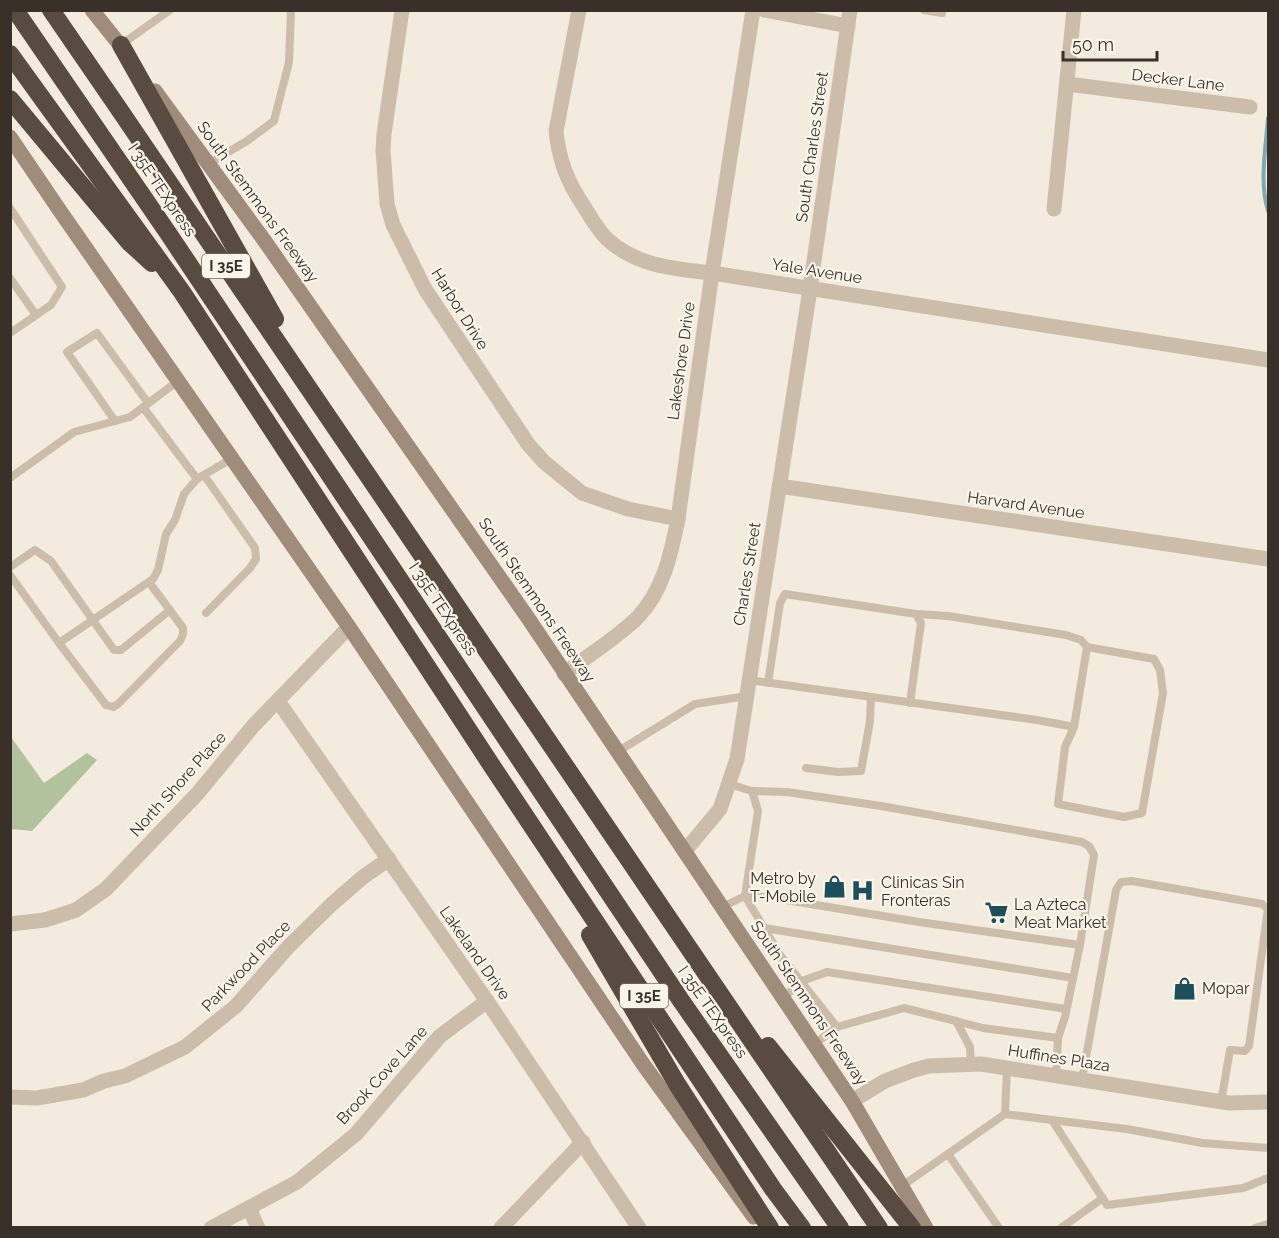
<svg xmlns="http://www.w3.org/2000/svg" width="1279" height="1238" font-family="Raleway,sans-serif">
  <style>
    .green { fill: #b1c29d }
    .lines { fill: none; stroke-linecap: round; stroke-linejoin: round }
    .stream { stroke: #7ca8b0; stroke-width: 4 }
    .lane { stroke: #cbbda9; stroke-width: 8 }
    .street { stroke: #cbbda9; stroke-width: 15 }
    .secondary { stroke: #9f8c7a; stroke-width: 15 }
    .highway { stroke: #594b40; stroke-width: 18 }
    .labels { text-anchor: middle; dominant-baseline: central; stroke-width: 4.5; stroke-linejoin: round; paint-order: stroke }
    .shield { fill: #faf5ea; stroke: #726b63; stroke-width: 1.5 }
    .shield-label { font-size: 15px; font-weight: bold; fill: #383029 }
    .street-label { font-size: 16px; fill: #383029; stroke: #faf5ea }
    .poi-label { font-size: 16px; fill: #383029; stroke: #faf5ea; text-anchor: start }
  </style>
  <rect width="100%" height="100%" fill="#f3ebdd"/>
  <path class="green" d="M11 737 44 783 87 753 97 760 32 831 11 829Z"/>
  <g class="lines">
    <path class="stream" d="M1268 118C1266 147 1259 182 1268 211"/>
    <g class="lane">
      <path d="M924 10 942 13"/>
      <path d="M122 44 170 10"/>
      <path d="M208 164 247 141 274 121 289 62 291 10"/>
      <path d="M10 208 62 287 51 305 10 333"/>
      <path d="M10 278 36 315"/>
      <path d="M143 407 197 479"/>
      <path d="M115 421 67 352 97 333 148 403"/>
      <path d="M204 475 255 548 256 559 250 568 206 613"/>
      <path d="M10 478 74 432 130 417 178 381"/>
      <path d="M10 567 35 550 51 561 114 650H121L170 610"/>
      <path d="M10 575 59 643 153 579 158 570 166 534 175 520 184 494 197 479 231 459"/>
      <path d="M916 614 948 616 1066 635 1081 640 1087 647"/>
      <path d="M59 643 106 705 113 707 118 704 180 641 183 634V628L149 582"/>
      <path d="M749 680 1037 720 1074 727 1087 647 1154 659 1160 670 1163 693 1142 813 1124 817 1058 804 1065 747 1074 727"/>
      <path d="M768 683 780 603 785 594 916 614 921 623 910 703"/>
      <path d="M617 752 695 704 747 696"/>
      <path d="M806 768 838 772 861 771 870 721 871 697"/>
      <path d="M752 791 787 792 881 806 1082 842 1089 846 1094 855 1080 945 1065 1017 1058 1038 1056 1076"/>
      <path d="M745 896 768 897 919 922 1080 945"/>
      <path d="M745 896 780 955 837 1027 904 1008 956 1021 970 1047 971 1065"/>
      <path d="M722 907 745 896 758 811 752 791 729 784"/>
      <path d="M764 928 1073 978"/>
      <path d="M783 998 802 981 827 972 1066 1009"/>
      <path d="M956 1021 983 1028 1058 1038"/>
      <path d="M813 1045 837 1027"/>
      <path d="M1082 1080 1116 890 1121 882 1132 881 1262 904 1268 909 1249 1046 1245 1051 1230 1050 1221 1102"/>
      <path d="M1005 1114 1052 1120"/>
      <path d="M1268 1148 1202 1143 1127 1129 1052 1120 1107 1205 1243 1188 1268 1178"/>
      <path d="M948 1154 999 1228"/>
      <path d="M902 1186 1005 1114 1007 1068"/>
      <path d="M1061 1228 1103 1198"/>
      <path d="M1255 1228 1268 1224"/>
    </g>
    <g class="street">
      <path d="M402 10 384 134 383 150 387 204 393 225 425 289 528 444 544 462 582 493 628 509 678 519"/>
      <path d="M579 10 556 131C559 160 567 181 583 205 590 216 597 229 607 239 636 266 675 269 712 273L1268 360"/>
      <path d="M764 10 848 26"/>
      <path d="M1067 84 1250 107"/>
      <path d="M1054 209 1074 10"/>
      <path d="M779 486 1268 559"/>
      <path d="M564 674C588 655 616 639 638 617 663 591 671 554 678 519L712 273 753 10"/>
      <path d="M278 701 487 1001 639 1228"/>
      <path d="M685 851 720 809 737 759 810 289 850 10"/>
      <path d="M10 924 45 920 76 910 106 889 198 793 254 725 349 627"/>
      <path d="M10 1097 37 1098 83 1090 104 1081 125 1076 185 1047 236 1006 289 946 332 904 363 877 389 859"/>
      <path d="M852 1101 885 1081 914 1070 929 1066 981 1064 1229 1103 1268 1102"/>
      <path d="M249 1208 258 1228"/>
      <path d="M211 1228 297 1182 356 1134 440 1036 487 1001"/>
      <path d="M501 1228 583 1142"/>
    </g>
    <g class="secondary">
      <path d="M92 10 128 55"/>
      <path d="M155 91 264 240 528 618 852 1101 926 1228"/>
      <path d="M10 137 58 208 349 627 643 1064 754 1217"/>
    </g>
    <g class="highway">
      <path d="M15 10 168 233 682 1002 840 1228"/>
      <path d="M51 10 119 109 879 1228"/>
      <path d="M121 45 275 319"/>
      <path d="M10 54 182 292 490 763 773 1189 802 1228"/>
      <path d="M10 99 129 242 152 263"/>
      <path d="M590 935 677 1084 770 1228"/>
      <path d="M768 1046 912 1228"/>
    </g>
  </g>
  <defs>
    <symbol id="shop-bare" viewBox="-9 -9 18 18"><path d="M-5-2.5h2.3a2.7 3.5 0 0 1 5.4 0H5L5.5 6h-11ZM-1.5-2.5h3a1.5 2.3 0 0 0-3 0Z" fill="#1d4f5b" stroke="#faf5ea" stroke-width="2.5" paint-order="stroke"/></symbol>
    <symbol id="hospital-bare" viewBox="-9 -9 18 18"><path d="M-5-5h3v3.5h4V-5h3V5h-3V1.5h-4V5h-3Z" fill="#1d4f5b" stroke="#faf5ea" stroke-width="2.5" paint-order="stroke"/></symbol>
    <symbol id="supermarket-bare" viewBox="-9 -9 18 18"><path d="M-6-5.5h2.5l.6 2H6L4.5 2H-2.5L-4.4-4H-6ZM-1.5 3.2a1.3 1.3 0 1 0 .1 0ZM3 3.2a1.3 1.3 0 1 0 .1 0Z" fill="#1d4f5b" stroke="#faf5ea" stroke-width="2.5" paint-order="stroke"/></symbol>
  </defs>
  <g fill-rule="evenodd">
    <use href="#shop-bare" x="818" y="870" width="33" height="33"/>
    <use href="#hospital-bare" x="846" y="874" width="33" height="33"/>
    <use href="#supermarket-bare" x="980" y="896" width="33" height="33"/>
    <use href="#shop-bare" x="1168" y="972" width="33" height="33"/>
  </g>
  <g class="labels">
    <g class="shield">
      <rect x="202" y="254" width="48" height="24" rx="4.5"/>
      <rect x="620" y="984" width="48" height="24" rx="4.5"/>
    </g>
    <g class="shield-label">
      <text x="226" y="266">I 35E</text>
      <text x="644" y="996">I 35E</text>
    </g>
    <g class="street-label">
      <text transform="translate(1178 80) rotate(7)">Decker Lane</text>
      <text transform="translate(812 147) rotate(-82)">South Charles Street</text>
      <text transform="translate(162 190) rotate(56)">I 35E TEXpress</text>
      <text transform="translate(258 202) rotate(54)">South Stemmons Freeway</text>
      <text transform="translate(817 271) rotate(9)">Yale Avenue</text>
      <text transform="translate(460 309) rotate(58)">Harbor Drive</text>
      <text transform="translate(681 361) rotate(-82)">Lakeshore Drive</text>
      <text transform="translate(1026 505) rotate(8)">Harvard Avenue</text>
      <text transform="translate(747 574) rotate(-81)">Charles Street</text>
      <text transform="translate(537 600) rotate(56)">South Stemmons Freeway</text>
      <text transform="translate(443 609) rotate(56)">I 35E TEXpress</text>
      <text transform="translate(178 784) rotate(-48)">North Shore Place</text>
      <text transform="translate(475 953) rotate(55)">Lakeland Drive</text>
      <text transform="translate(246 966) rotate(-46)">Parkwood Place</text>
      <text transform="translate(809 1003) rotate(56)">South Stemmons Freeway</text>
      <text transform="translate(713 1012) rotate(55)">I 35E TEXpress</text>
      <text transform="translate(1059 1058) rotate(9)">Huffines Plaza</text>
      <text transform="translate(382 1075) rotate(-48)">Brook Cove Lane</text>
    </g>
    <g class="poi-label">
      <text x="816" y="878" text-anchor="end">Metro by<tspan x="816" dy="18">T-Mobile</tspan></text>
      <text x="881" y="882">Clinicas Sin<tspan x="881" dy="18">Fronteras</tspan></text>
      <text x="1014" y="904">La Azteca<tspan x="1014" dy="18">Meat Market</tspan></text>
      <text x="1202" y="988">Mopar</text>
    </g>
  </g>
  <rect width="1279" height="1238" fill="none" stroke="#383029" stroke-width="24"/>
  <path d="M1063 51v9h94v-9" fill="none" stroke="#383029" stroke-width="3"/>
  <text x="1072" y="51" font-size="18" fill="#383029" stroke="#faf5ea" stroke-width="4.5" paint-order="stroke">50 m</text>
</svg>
